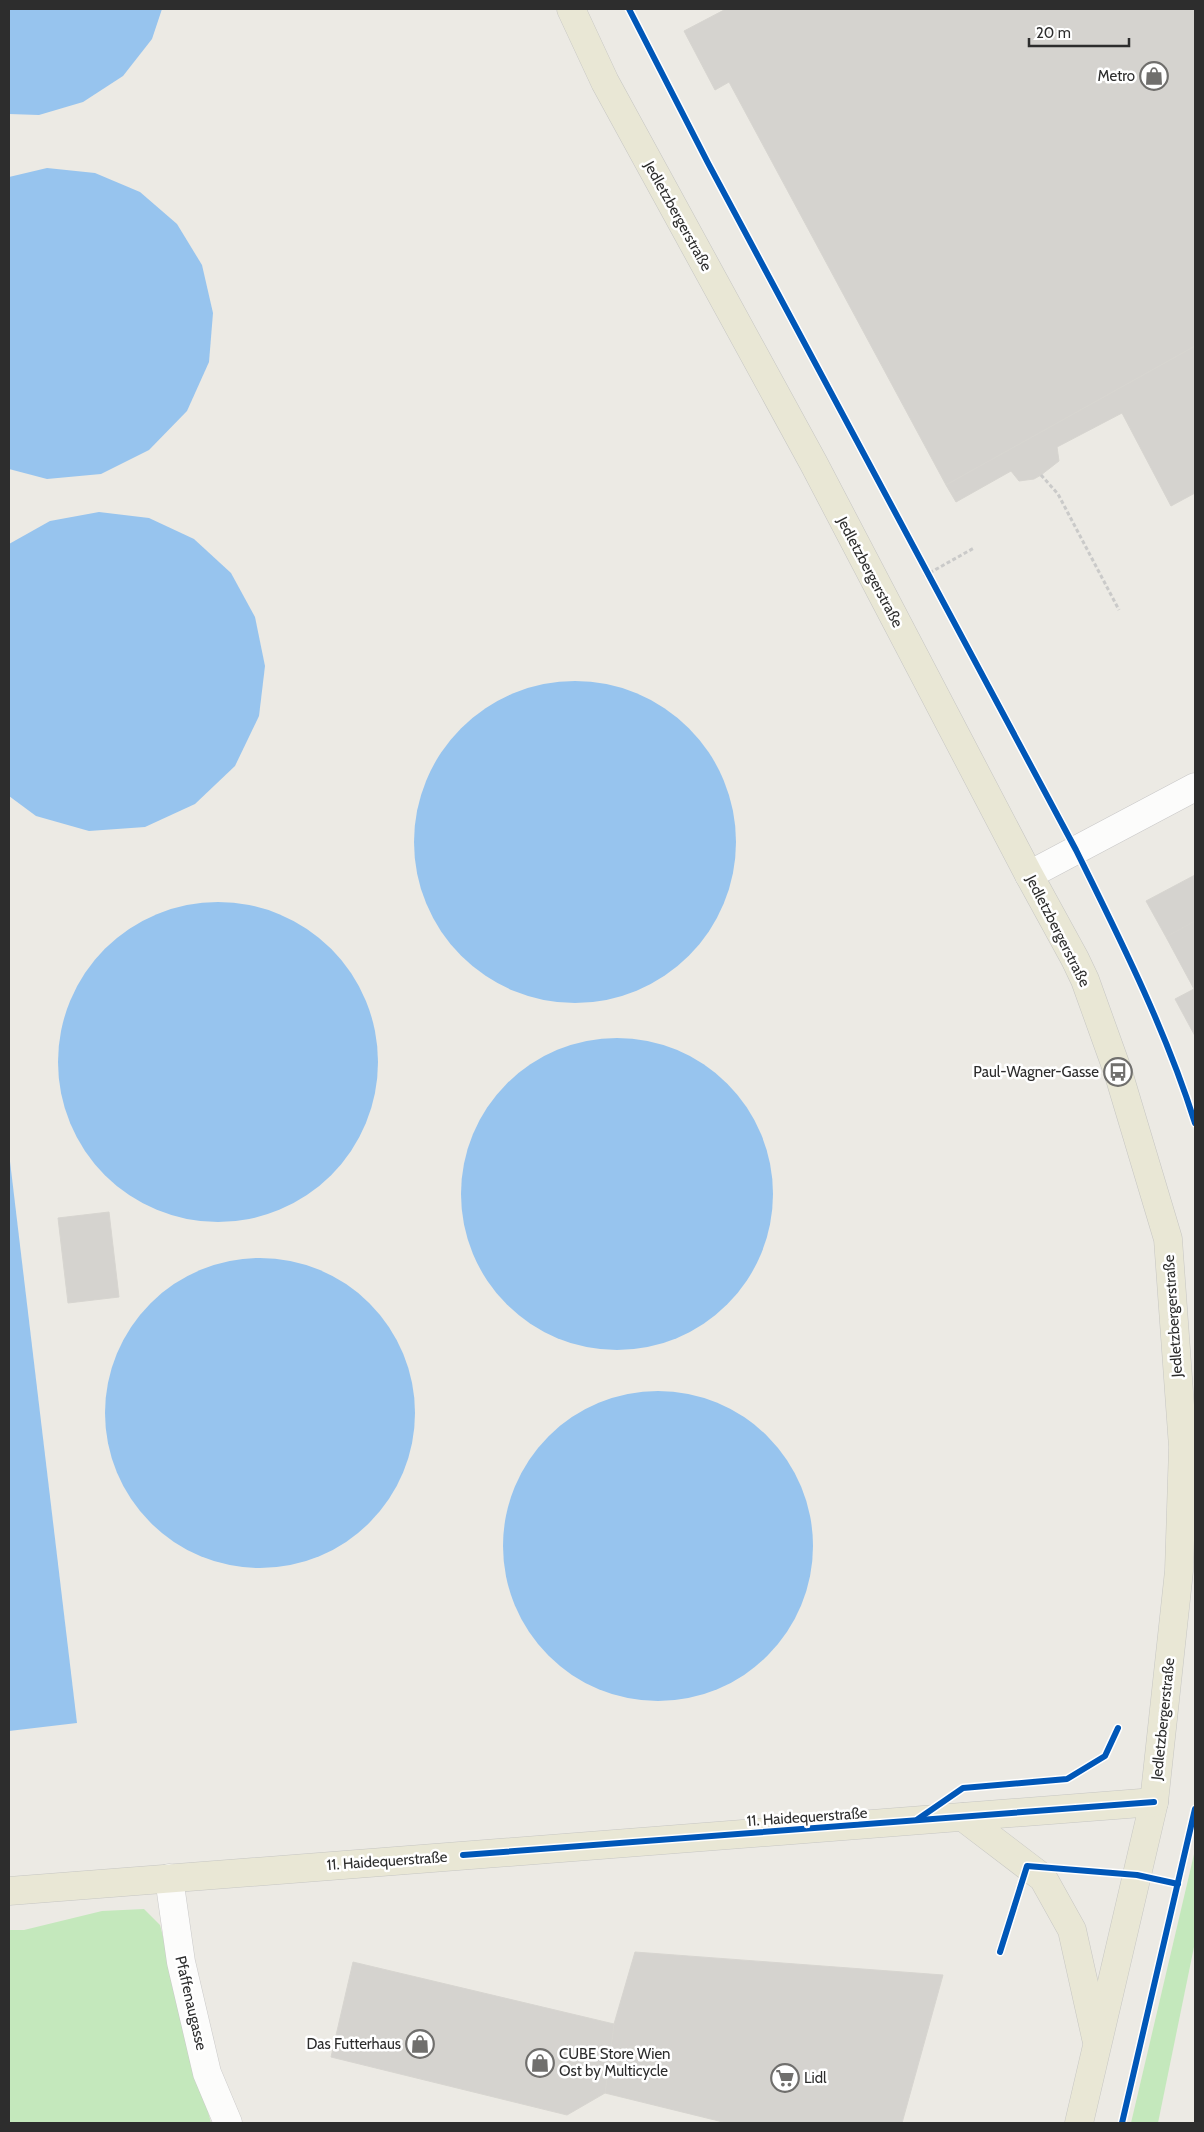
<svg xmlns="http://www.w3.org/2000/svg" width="1204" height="2132" font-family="Cabin,sans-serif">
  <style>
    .green { fill: #c4e8bc }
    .water { fill: #97c4ee }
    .building { fill: #d5d3cf; stroke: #d7d5d0 }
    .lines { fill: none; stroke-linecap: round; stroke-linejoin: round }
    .minor-casing { stroke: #c9c8c8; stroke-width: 29 }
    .major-casing { stroke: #c6c6c3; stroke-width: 29 }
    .path { stroke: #cacac9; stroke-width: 3; stroke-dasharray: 4 2.5; stroke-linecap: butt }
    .minor { stroke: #fcfcfb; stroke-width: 28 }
    .major { stroke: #e9e7d5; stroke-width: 28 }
    .cycleway-casing { stroke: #fff; stroke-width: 9 }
    .cycleway { stroke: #0057b8; stroke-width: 6 }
    .labels { text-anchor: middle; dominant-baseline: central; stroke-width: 5; stroke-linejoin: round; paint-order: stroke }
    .poi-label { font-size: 15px; fill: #2d2d2d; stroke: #fff; text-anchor: end }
    .street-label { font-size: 15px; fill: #2d2d2d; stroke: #fff }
  </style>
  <rect width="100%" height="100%" fill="#eceae4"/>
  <g class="green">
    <path d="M1195 1850V1942L1158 2123H1131Z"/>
    <path d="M144 1909 160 1925 211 2123H9V1930H24L102 1911Z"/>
  </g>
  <g class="water">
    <path d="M9 9H162L152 39 123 76 83 102 39 115 9 114Z"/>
    <path d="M47 168 95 173 140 192 177 224 202 265 213 313 209 362 187 411 149 450 101 474 47 479 9 469V177Z"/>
    <path d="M99 512 149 518 194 539 231 573 255 617 265 666 259 716 235 766 195 804 145 827 89 831 36 816 9 796V544L50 521Z"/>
    <circle cx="575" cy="842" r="161"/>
    <circle cx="218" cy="1062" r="160"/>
    <circle cx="617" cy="1194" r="156"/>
    <path d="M9 1153 77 1723 9 1731Z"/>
    <circle cx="260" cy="1413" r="155"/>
    <circle cx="658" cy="1546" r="155"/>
  </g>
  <g class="building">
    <path d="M726 9H1195V346L946 485 729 82 715 90 684 31Z"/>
    <path d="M1195 346V493L1171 506 1122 413 1057 447 1059 461 1041 475 1034 479 1019 481 1011 471 956 502 946 485Z"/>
    <path d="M1195 875V921L1166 937 1146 901Z"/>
    <path d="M1195 921V1036L1175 999 1194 989 1166 937Z"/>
    <path d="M109 1212 119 1297 68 1303 58 1218Z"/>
    <path d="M635 1952 943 1975 902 2123H727L605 2093 614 2024Z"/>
    <path d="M353 1962 614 2024 605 2093 567 2115 331 2057Z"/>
  </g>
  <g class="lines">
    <defs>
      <g id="minor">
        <path d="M1029 875 1195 787"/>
        <path d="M169 1878 181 1962 207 2073 228 2123"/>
      </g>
      <g id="major">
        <path d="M571 9 605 82 814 464 1029 875 1075 959 1085 980 1118 1072 1168 1239 1183 1447 1179 1571 1154 1802 1079 2123"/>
        <path d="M963 1817 1043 1878 1072 1930 1096 2038"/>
        <path d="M9 1891 1154 1802"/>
      </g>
    </defs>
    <use href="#minor" class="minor-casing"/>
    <use href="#major" class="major-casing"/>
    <g class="path">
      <path d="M1041 475 1058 494 1119 610"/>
      <path d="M924 576 974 548"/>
    </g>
    <use href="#minor" class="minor"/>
    <use href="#major" class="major"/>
    <defs>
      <g id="cycleway">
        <path d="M629 9 708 163 1076 850C1120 939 1165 1028 1195 1123"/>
        <path d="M918 1819 963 1788 1067 1779 1105 1756 1118 1728"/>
        <path d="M463 1855 1154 1802"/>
        <path d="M1000 1952 1027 1866 1137 1875 1178 1884"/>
        <path d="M1122 2123 1195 1809"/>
      </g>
    </defs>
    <use href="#cycleway" class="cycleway-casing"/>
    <use href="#cycleway" class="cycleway"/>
  </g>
  <defs>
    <symbol id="shop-ring" viewBox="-11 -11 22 22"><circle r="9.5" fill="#fff" stroke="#706f6d" stroke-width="1.5"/><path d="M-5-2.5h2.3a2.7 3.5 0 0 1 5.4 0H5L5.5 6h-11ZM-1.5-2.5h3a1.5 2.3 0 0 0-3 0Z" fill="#706f6d"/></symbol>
    <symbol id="bus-ring" viewBox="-11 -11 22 22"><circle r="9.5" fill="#fff" stroke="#706f6d" stroke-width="1.5"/><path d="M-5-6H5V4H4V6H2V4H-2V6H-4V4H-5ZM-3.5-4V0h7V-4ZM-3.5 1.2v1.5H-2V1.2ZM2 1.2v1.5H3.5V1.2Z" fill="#706f6d"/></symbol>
    <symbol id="supermarket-ring" viewBox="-11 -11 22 22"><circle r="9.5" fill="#fff" stroke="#706f6d" stroke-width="1.5"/><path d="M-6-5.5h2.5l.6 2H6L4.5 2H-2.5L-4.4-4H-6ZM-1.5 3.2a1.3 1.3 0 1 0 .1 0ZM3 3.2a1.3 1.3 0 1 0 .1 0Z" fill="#706f6d"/></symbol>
  </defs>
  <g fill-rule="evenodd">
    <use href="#shop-ring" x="1138" y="60" width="32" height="32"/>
    <use href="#bus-ring" x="1102" y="1056" width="32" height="32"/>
    <use href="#shop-ring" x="404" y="2028" width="32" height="32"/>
    <use href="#shop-ring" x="524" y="2047" width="32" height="32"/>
    <use href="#supermarket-ring" x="769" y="2062" width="32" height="32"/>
  </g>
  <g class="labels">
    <g class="poi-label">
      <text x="1135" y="76">Metro</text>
      <text x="1099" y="1072">Paul-Wagner-Gasse</text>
      <text x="401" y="2044">Das Futterhaus</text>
      <text x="559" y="2054" text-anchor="start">CUBE Store Wien<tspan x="559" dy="17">Ost by Multicycle</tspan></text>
      <text x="804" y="2078" text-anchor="start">Lidl</text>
    </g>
    <g class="street-label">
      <text transform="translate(678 216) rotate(61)">Jedletzbergerstraße</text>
      <text transform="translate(870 572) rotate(62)">Jedletzbergerstraße</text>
      <text transform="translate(1058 931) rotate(63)">Jedletzbergerstraße</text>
      <text transform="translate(1173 1316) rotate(-94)">Jedletzbergerstraße</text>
      <text transform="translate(1163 1719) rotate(-84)">Jedletzbergerstraße</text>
      <text transform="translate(807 1817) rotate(-4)">11. Haidequerstraße</text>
      <text transform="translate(387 1861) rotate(-4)">11. Haidequerstraße</text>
      <text transform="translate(191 2003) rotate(77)">Pfaffenaugasse</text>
    </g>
  </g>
  <rect width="1204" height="2132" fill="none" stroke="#2d2d2d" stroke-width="20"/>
  <path d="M1029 38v8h100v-8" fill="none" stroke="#2d2d2d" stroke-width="2.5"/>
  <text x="1036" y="38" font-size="15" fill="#2d2d2d" stroke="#ffffff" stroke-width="4" paint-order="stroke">20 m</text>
</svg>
